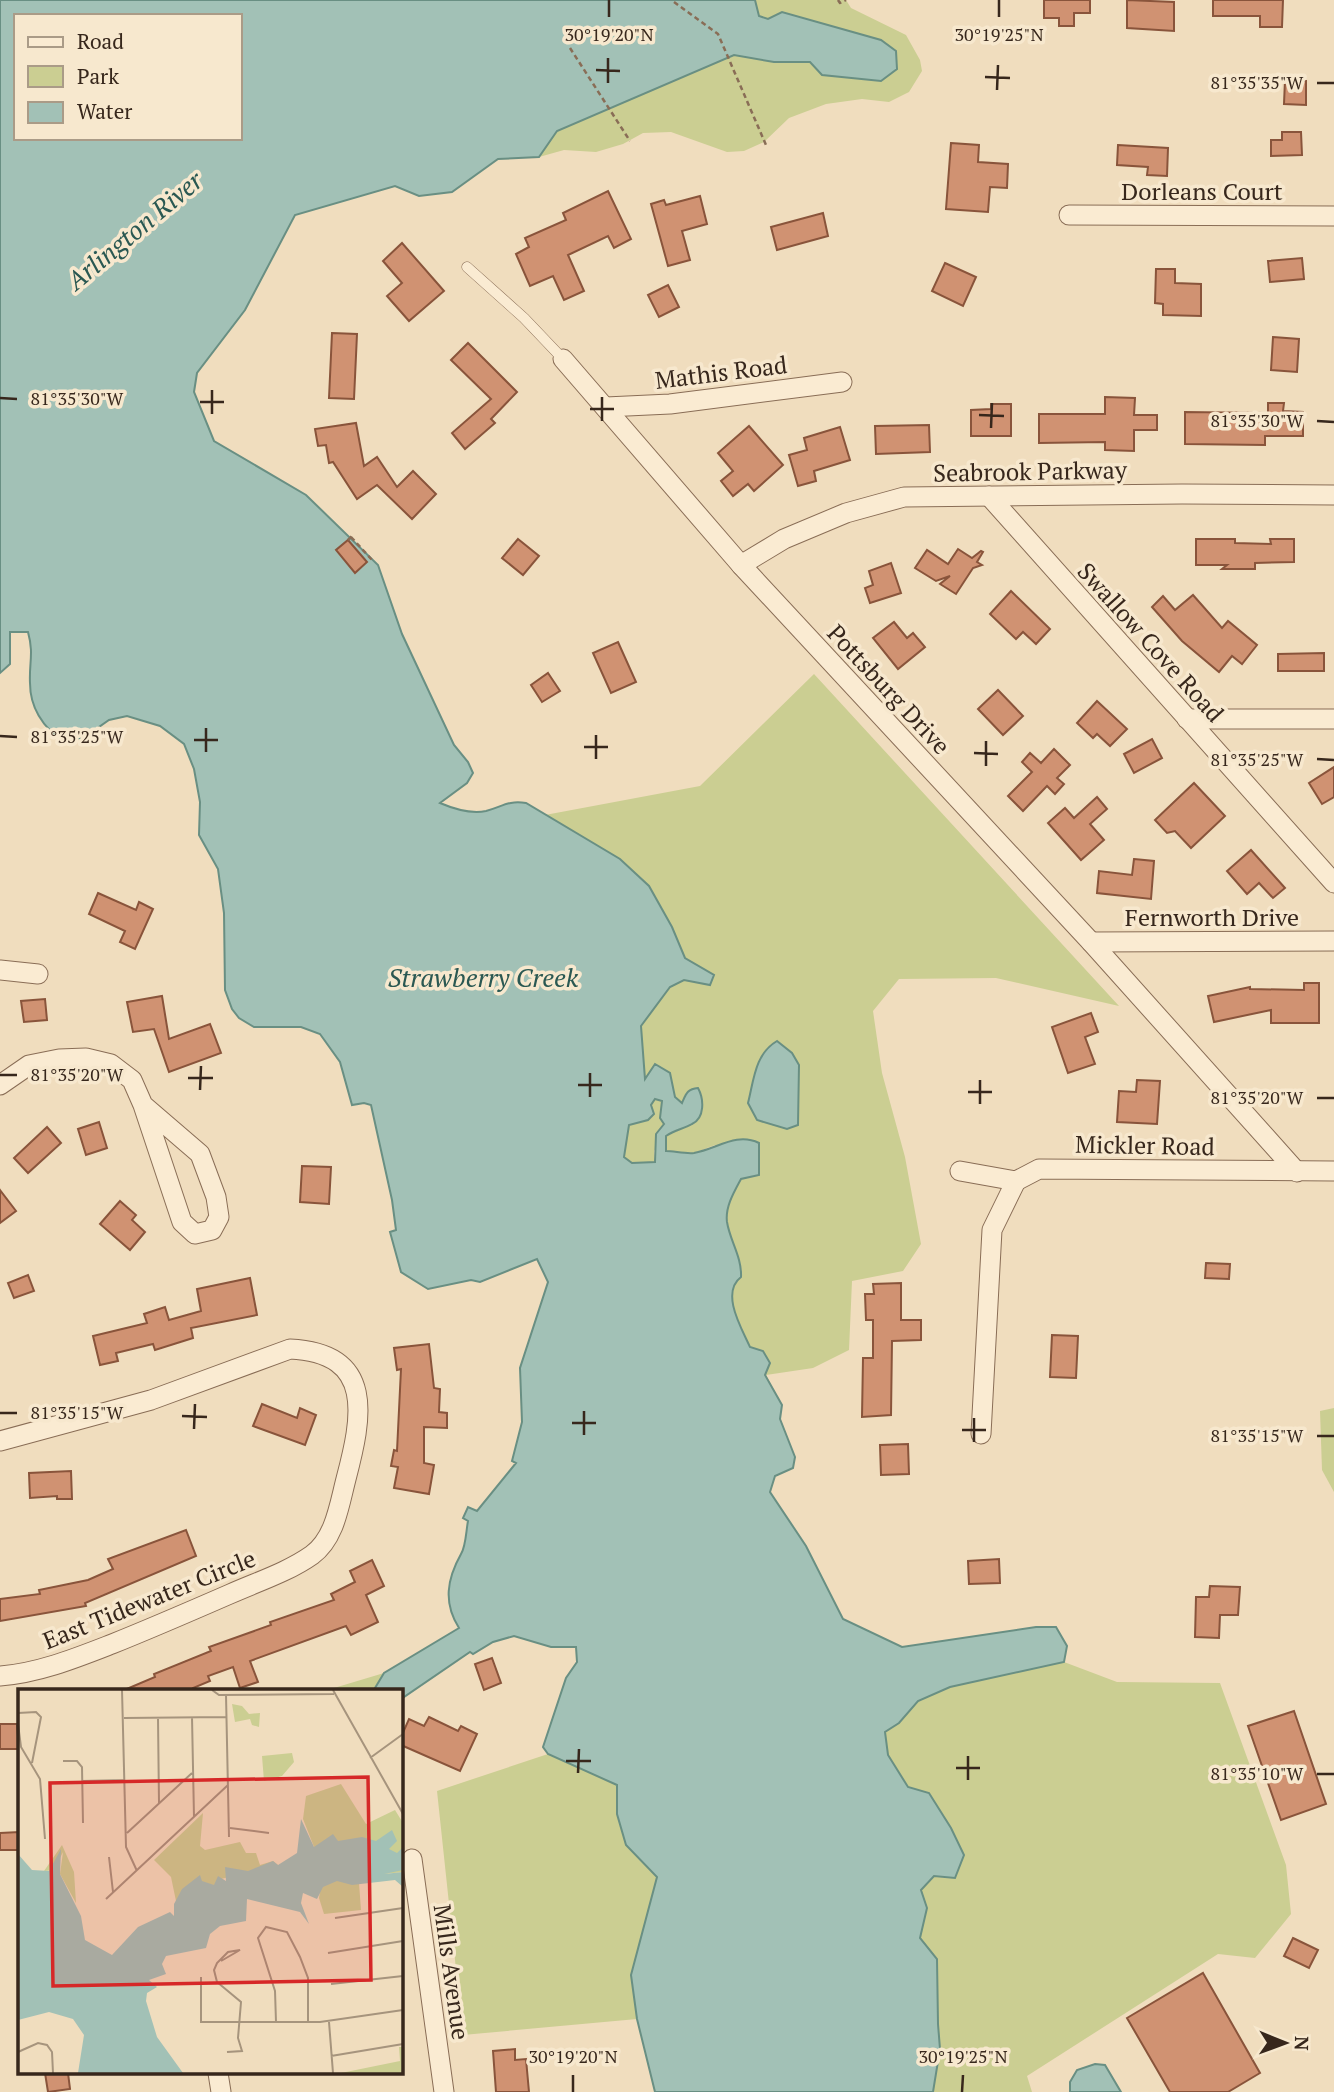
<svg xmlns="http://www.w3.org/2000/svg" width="1334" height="2092" font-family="'PT Serif',serif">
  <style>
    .green { fill: #cbce92; fill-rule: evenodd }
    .water { fill: #a2c1b6; stroke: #698f83; stroke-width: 2; fill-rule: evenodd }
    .building { fill: #d09272; stroke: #89543b; stroke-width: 2 }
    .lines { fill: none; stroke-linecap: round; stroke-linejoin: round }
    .service-casing { stroke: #896d56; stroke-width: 11 }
    .minor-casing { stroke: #896d56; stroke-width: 21 }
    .path { stroke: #896d56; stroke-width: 2.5; stroke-dasharray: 5 3.5; stroke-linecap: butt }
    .service { stroke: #faebd2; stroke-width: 10 }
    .minor { stroke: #faebd2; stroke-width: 19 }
    .ticks { fill: none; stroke: #37271c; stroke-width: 2.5 }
    .labels { text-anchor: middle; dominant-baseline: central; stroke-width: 7; stroke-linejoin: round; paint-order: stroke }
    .street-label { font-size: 24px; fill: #37271c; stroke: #f7e8ce }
    .water-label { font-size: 26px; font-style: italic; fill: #2a5852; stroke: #f7e8ce }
    .inset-road { fill: none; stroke: #a6947d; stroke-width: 2 }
    .view { fill: #d62828; fill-opacity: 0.15; stroke: #d62828; stroke-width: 3.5 }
    .inset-edge { fill: none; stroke: #37271c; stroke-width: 3.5 }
    .ticks-label { font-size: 18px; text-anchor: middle; fill: #37271c; stroke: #f7e8ce; stroke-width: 7; stroke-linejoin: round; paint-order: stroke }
  </style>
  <rect width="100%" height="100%" fill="#f0ddbe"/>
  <g class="green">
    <path d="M755 0H846L851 8 906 35 920 60 922 71 909 92 889 102 862 99 826 104 789 118 764 142 744 151 727 152 671 132 643 133 623 144 596 152 564 150 539 157 556 131 734 55 774 62H810L823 75 881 81 897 69 759 16Z"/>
    <path d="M814 674 1119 1006 996 978 899 979 873 1011 882 1073 905 1157 921 1244 903 1271 852 1281 849 1350 813 1368 766 1375 782 1405 780 1419 795 1457 793 1468 775 1476 770 1492 733 1336 715 1145 694 1153 665 1151 666 1136 677 1129 694 1124 685 1095 679 1114 654 1151 655 1162 632 1163 624 1158 545 815 700 786ZM792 1053 787 1129 775 1124Z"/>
    <path d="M1334 1408V1492L1322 1470 1320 1411Z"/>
    <path d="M1064 1662 1117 1682 1220 1683 1286 1865 1291 1914 1255 1958 1218 1954 1027 2076 1032 2092H795L814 1757 917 1701 950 1687Z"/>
    <path d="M384 1673 375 1687 377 1691H324Z"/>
    <path d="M548 1754 617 1784 684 1781 631 1975 637 2019 463 2035 437 1791Z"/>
  </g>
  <g class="water">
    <path d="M0 0H755L759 16 768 19 782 12 881 40 896 51 897 69 881 81 822 75 810 62H774L734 55 557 131 539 157 498 159 452 192 419 196 395 186 295 215 245 310 197 373 194 392 214 441 306 495 378 565 402 634 454 745 468 762 473 773 467 783 440 803C454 809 471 814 486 811 502 807 508 800 526 803L620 859 649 886 672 927 685 958 714 975 710 985 684 980 670 987 641 1026 645 1079 655 1064 670 1073 675 1097 682 1103C686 1094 687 1089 698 1088 704 1099 705 1118 692 1124 683 1129 675 1130 666 1136V1151C674 1151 685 1154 694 1153 717 1149 736 1132 759 1143V1175L741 1179C734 1192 725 1207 727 1222 730 1241 742 1257 741 1277 720 1293 742 1329 750 1347L763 1351 770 1363 765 1375 782 1405 780 1419 795 1457 793 1468 775 1476 770 1492 806 1546 843 1619 902 1647 1036 1627H1056L1067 1646 1064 1662 950 1687 918 1701 899 1723 885 1732 888 1755 908 1787 929 1793 951 1828 964 1855 955 1878 934 1876 921 1890 927 1908 920 1938 937 1959 938 2024 940 2049 933 2092H655L637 2019 631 1975 657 1877 626 1845 617 1814V1785L548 1754 543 1747 566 1678 577 1662 576 1647H551L514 1636 493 1642 473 1654 470 1652 401 1699V1691H377L375 1688 384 1673 459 1628C443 1603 447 1579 461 1554 466 1546 466 1531 468 1521L463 1518 468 1507 477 1511 516 1463 512 1461 522 1422 520 1368 548 1282 537 1259 480 1282 471 1280 428 1289 401 1272 390 1232 396 1230 392 1200 371 1105 364 1103 352 1105 340 1062 320 1034 301 1027H254L239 1018 232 1009 225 990 224 913 218 869 199 835 200 802 194 769 184 744 160 726 127 716 109 720 86 736 65 743C45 729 30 709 30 683 29 662 34 654 28 632H10V664L0 673ZM16 16H240V138H16ZM655 1099 662 1101 660 1118 664 1124 656 1134 655 1162 632 1163 624 1157 629 1125 648 1120 654 1114 651 1105Z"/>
    <path d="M777 1041 792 1053 799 1065 798 1125 787 1129 757 1120 748 1103C754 1079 755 1054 777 1041Z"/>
    <path d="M1095 2064 1105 2065 1121 2092H1070V2082L1077 2070Z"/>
  </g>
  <g class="building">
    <path d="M1044 0H1090V13H1074V26H1059V18H1044Z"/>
    <path d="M1127 0 1174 2V31L1127 28Z"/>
    <path d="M1213 0H1283L1282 27H1260V16H1213Z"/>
    <path d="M1285 80 1306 81V105L1284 104Z"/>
    <path d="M1282 132H1301L1302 155 1271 156V140H1282Z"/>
    <path d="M951 143 979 145 978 162 1008 164 1007 188 990 187 988 212 946 209Z"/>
    <path d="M1118 145 1168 148 1167 176 1147 175 1148 167 1117 165Z"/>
    <path d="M608 191 631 239 614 248 608 236 568 255 584 291 564 300 553 276 530 286 516 254 529 247 525 238 566 220 563 213Z"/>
    <path d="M700 196 707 224 682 231 690 260 668 266 651 204 664 200 666 205Z"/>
    <path d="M823 213 828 236 777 250 771 227Z"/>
    <path d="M402 243 444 291 409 321 387 296 402 283 383 261Z"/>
    <path d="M1302 258 1304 279 1270 282 1268 261Z"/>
    <path d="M945 263 976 277 963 306 932 291Z"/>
    <path d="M1156 269H1175V283L1201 284V316L1163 315V304L1155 303Z"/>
    <path d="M668 285 679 307 659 317 648 295Z"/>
    <path d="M332 333 357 334 354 399 329 398Z"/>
    <path d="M1273 337 1299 339 1297 372 1271 370Z"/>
    <path d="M468 343 517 392 491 419 495 423 465 449 452 433 491 399 451 360Z"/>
    <path d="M1105 397 1135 398 1134 415H1157V430H1134V451L1105 450V442L1039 443V414H1105Z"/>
    <path d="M1268 403H1284L1283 411 1303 412V436H1265V445L1185 444V412L1268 413Z"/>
    <path d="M991 404H1011V436H971V410L991 409Z"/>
    <path d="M356 423 364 466 377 457 397 487 413 471 436 494 412 519 377 485 357 499 333 462 329 463 326 445 318 446 315 429Z"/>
    <path d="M929 425 930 452 876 454 875 426Z"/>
    <path d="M749 426 783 465 754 491 748 484 733 496 721 481 733 471 718 453Z"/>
    <path d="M840 427 850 460 814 471 816 481 798 486 789 455 807 450 804 438Z"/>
    <path d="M518 539 539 556 523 575 502 558Z"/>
    <path d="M1196 539H1235V543L1271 544 1270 539H1294V562L1255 563V569H1222L1227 565H1196Z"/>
    <path d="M348 540 367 562 355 573 336 550Z"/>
    <path d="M958 549 972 558 981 551 983 552 977 562 982 565 973 568 956 594 940 584 950 576 936 581 915 568 927 550 948 564Z"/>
    <path d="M891 563 901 593 870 603 865 588 873 585 869 571Z"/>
    <path d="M1011 591 1050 629 1036 644 1023 632 1016 639 990 614Z"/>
    <path d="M1193 595 1222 628 1228 621 1257 645 1242 664 1232 656 1219 672 1182 641 1152 607 1163 596 1175 610Z"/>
    <path d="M894 622 907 638 913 633 925 647 898 669 873 638Z"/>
    <path d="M618 642 636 682 611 693 593 653Z"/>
    <path d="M1324 653V671H1278V654Z"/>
    <path d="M548 673 560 691 542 702 531 685Z"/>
    <path d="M998 690 1023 716 1003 735 978 709Z"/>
    <path d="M1097 701 1127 729 1110 746 1097 734 1093 738 1077 723Z"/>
    <path d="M1152 739 1162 758 1134 773 1124 754Z"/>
    <path d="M1054 749 1070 765 1057 778 1064 784 1055 794 1047 786 1023 811 1008 796 1032 772 1022 762 1030 753 1041 763Z"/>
    <path d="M1334 767V797L1322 804 1309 783Z"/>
    <path d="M1194 783 1225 816 1191 848 1175 831 1167 833 1155 820Z"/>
    <path d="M1097 797 1107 809 1090 824 1104 840 1081 860 1048 823 1065 808 1074 818Z"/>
    <path d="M1251 850 1285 888 1273 898 1259 883 1247 894 1227 871Z"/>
    <path d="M1134 859 1154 861 1151 899 1097 893 1099 871 1132 875Z"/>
    <path d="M98 893 136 910 139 902 153 909 135 949 120 942 125 931 89 914Z"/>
    <path d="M1304 983H1319V1023H1271V1010L1214 1022 1208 996 1250 987V989L1304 990Z"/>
    <path d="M162 996 169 1039 210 1024 221 1053 169 1072 154 1029 133 1032 127 1002Z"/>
    <path d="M45 999 47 1020 24 1022 21 1001Z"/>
    <path d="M1091 1013 1098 1032 1085 1037 1095 1064 1068 1073 1052 1027Z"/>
    <path d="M1137 1080 1160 1081 1157 1124 1117 1122 1119 1091 1136 1092Z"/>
    <path d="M99 1122 107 1148 86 1155 78 1129Z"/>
    <path d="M47 1127 61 1143 28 1173 14 1158Z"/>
    <path d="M302 1166 331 1167 329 1204 300 1202Z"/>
    <path d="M0 1190 16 1211 0 1223Z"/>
    <path d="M120 1201 136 1215 132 1220 145 1232 130 1250 100 1224Z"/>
    <path d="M1206 1263 1230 1264 1229 1279 1205 1278Z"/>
    <path d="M28 1275 34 1291 14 1298 8 1283Z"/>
    <path d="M250 1278 257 1315 191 1328 193 1338 155 1350 153 1344 116 1353 118 1361 100 1365 93 1336 147 1323 144 1314 165 1307 169 1320 201 1311 197 1289Z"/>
    <path d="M901 1283V1320H921V1340L892 1341 891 1415 862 1417 863 1358H873V1320H866L865 1294H874L873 1284Z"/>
    <path d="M1052 1335 1078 1336 1076 1378 1050 1377Z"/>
    <path d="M429 1344 434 1388 440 1389 439 1412 447 1413V1428L424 1427V1463L434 1465 429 1494 394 1488 398 1467 391 1466 394 1450 397 1451 401 1369 397 1370 394 1348Z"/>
    <path d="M262 1404 297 1418 300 1408 316 1415 305 1445 253 1426Z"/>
    <path d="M908 1444 909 1474 881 1475 880 1445Z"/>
    <path d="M71 1471 72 1499H57V1496L30 1498 29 1473Z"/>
    <path d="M186 1530 196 1556 85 1603 86 1606 0 1621V1599L40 1594 39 1590 88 1580 113 1569 108 1559Z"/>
    <path d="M999 1559 1000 1583 969 1584 968 1561Z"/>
    <path d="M372 1560 384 1586 366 1595 378 1622 351 1635 346 1626 250 1661 258 1682 240 1688 233 1667 208 1676 210 1681 193 1688 194 1691H122L155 1677 154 1674 211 1651 209 1647 271 1625 270 1622 334 1600 331 1594 355 1582 350 1571Z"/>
    <path d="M1210 1586 1240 1587 1238 1615H1220L1219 1638 1195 1637 1196 1597H1209Z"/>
    <path d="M492 1658 501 1683 484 1690 475 1664Z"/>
    <path d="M1294 1711 1326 1804 1281 1820 1248 1726Z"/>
    <path d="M429 1717 458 1731 461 1726 477 1734 460 1771 401 1745V1737L409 1719 424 1726Z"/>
    <path d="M0 1724H17L19 1749H0Z"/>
    <path d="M19 1832V1850H0V1833Z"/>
    <path d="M1293 1938 1318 1950 1309 1968 1284 1956Z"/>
    <path d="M1203 1973 1260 2073 1228 2092H1170L1127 2018Z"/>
    <path d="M515 2049V2060L526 2059 529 2092H496L493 2051Z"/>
    <path d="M45 2073H68L70 2089 48 2092Z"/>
  </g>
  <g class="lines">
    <defs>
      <path id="service" d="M467 267 524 318 563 359"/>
      <g id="minor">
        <path d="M1069 215 1334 216"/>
        <path d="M563 359 741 565 1091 942 1297 1172"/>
        <path d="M606 407 670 404 842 382"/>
        <path d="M989 496 1334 883"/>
        <path d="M741 565 784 539 846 513 904 497 1182 494 1334 495"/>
        <path d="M1187 719H1334"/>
        <path d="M1091 942 1334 941"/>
        <path d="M0 970 38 974"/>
        <path d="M0 1085 29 1065 59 1059 86 1058 111 1064 132 1080 143 1105 182 1222 195 1234 212 1230 219 1217 216 1197 200 1154 143 1105"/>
        <path d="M960 1171 1016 1181 1039 1169 1334 1171"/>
        <path d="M981 1434 992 1230 1016 1181"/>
        <path d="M0 1441 151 1400 290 1349C376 1353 362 1418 346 1479 339 1506 335 1538 312 1555 288 1572 257 1582 230 1594 191 1611 152 1628 112 1644 76 1658 39 1673 0 1676"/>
        <path d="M412 1859 444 2092"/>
        <path d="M218 2073 221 2092"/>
      </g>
    </defs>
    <use href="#service" class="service-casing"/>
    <use href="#minor" class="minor-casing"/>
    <g class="path">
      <path d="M838 0 840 3 846 0"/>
      <path d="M674 2 718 34 766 145"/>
      <path d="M570 48 630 141"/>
      <path d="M351 537 373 561"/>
      <path d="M348 540 354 534"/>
    </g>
    <use href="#service" class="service"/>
    <use href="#minor" class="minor"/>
  </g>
  <path class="ticks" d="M609 17V0M999 17V0M596 70 620 71M985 77 1010 78M608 83V58M1317 83H1334M997 90 998 65M0 398 17 399M200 402H224M590 409H614M212 414V390M979 415 1004 416M602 421V397M1317 421 1334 422M991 428 992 403M0 736 17 737M194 740H218M584 747H608M206 752V728M974 753 998 754M596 759V735M1317 759 1334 760M986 766V741M0 1075H17M188 1078H213M578 1085H602M200 1090 201 1066M968 1092H992M590 1097V1073M1317 1098H1334M980 1104V1080M0 1413H17M182 1416 207 1417M572 1423H596M194 1429 195 1404M962 1430H986M584 1435V1411M1317 1436H1334M974 1442V1418M566 1761H591M956 1768H980M578 1773 579 1749M1317 1774H1334M968 1780V1756M573 2092V2075M962 2092 963 2075"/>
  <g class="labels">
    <g class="street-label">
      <text x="1202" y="191">Dorleans Court</text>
      <text transform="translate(721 372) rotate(-7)">Mathis Road</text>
      <text transform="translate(1030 471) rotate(-1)">Seabrook Parkway</text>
      <text transform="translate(1151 642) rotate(48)">Swallow Cove Road</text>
      <text transform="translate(889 689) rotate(47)">Pottsburg Drive</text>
      <text x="1212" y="917">Fernworth Drive</text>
      <text transform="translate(1145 1145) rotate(1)">Mickler Road</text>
      <text transform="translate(149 1599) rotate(-22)">East Tidewater Circle</text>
      <text transform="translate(452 1972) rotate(82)">Mills Avenue</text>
    </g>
    <g class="water-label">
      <text transform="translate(134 230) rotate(-40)">Arlington River</text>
      <text x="483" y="977">Strawberry Creek</text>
    </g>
  </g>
  <g transform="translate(18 1689)">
    <rect width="385" height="385" fill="#f0ddbe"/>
    <path d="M214 15 224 17 231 25 242 24 241 38 234 36 232 30 217 33ZM274 64 276 73 264 87 246 92 244 67ZM323 95 348 135 377 121 385 134V183L339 188 300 168 285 130 288 107ZM185 124 182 157 187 161 222 153 228 164H238L242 176 255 172 260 176 203 190 210 194 209 200 158 212 153 188 136 171ZM44 156 56 183 58 214 42 185 45 163 36 181 26 182ZM304 188 341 194 343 221 306 225 301 209ZM381 358H385V384H323L382 372Z" fill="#cbce92"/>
    <path d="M283 130 296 158 315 145 320 152 344 148 358 152 374 141 379 152 371 160 379 164 385 158V181L366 185 385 183V198L377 191 334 196 319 192 305 198 299 210 285 204 283 214 291 235 282 223 229 210 228 232 202 237 192 245 188 259 148 267 144 275 148 285 131 291 139 298 129 304 128 312 139 348 165 384H60L66 346 55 330 31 323 0 331V165L14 181 31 182 43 160 42 185 63 227 67 251 94 266 120 238 152 223 156 227V215L164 200 182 186 184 192 196 196 200 187 208 192 207 178 230 182 255 172 260 176 279 164Z" fill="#a2c1b6"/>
    <path class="inset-road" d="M104 1 108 158 119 182M194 1 201 6 316 5M315 1 385 125M208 6 211 148M0 24 18 23 23 28 14 74M174 28 176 128M106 29 208 28M140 29 141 114M0 35 3 58 22 90 27 150M352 69 385 45M45 72H59L64 78 65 134M64 92 107 91M212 139 251 144M109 144 174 84M91 168 95 203M88 210 210 96M317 229 385 219M310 264 385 252M203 272 222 261 210 263 199 274 196 281 199 293 223 313 220 349 224 362 209 363M183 288V333H302L385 321M313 295 385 287M258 333 257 302 240 249 248 238 269 243 282 268 290 289V333M311 333 315 384M0 363 20 354 29 356 34 363 35 384M313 367 385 355"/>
    <path class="view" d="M350 88 353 291 35 297 32 94Z"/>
    <rect width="385" height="385" class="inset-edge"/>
  </g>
  <g class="ticks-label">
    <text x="609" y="41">30°19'20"N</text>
    <text x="999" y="41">30°19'25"N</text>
    <text x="1257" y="89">81°35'35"W</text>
    <text x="77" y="405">81°35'30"W</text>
    <text x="1257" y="427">81°35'30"W</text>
    <text x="77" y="743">81°35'25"W</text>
    <text x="1257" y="766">81°35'25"W</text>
    <text x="77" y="1081">81°35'20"W</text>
    <text x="1257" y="1104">81°35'20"W</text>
    <text x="77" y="1419">81°35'15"W</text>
    <text x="1257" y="1442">81°35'15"W</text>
    <text x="1257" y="1780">81°35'10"W</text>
    <text x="573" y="2063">30°19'20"N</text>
    <text x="963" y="2063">30°19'25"N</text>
  </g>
  <rect x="14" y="14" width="228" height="126" fill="#f7e8ce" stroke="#aa9b87" stroke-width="2"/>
  <rect x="28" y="37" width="35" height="10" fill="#faebd2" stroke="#aa9b87" stroke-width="2"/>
  <text x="77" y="49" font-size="21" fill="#37271c">Road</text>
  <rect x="28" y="66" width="35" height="21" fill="#cbce92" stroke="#aa9b87" stroke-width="2"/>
  <text x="77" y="84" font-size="21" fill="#37271c">Park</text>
  <rect x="28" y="102" width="35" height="21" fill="#a2c1b6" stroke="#aa9b87" stroke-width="2"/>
  <text x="77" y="119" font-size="21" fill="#37271c">Water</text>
  <g transform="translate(1285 2043) rotate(91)" stroke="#f7e8ce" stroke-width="5" paint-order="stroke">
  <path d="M0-5L12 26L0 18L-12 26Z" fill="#37271c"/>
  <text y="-10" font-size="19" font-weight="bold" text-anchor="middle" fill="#37271c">N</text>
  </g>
</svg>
